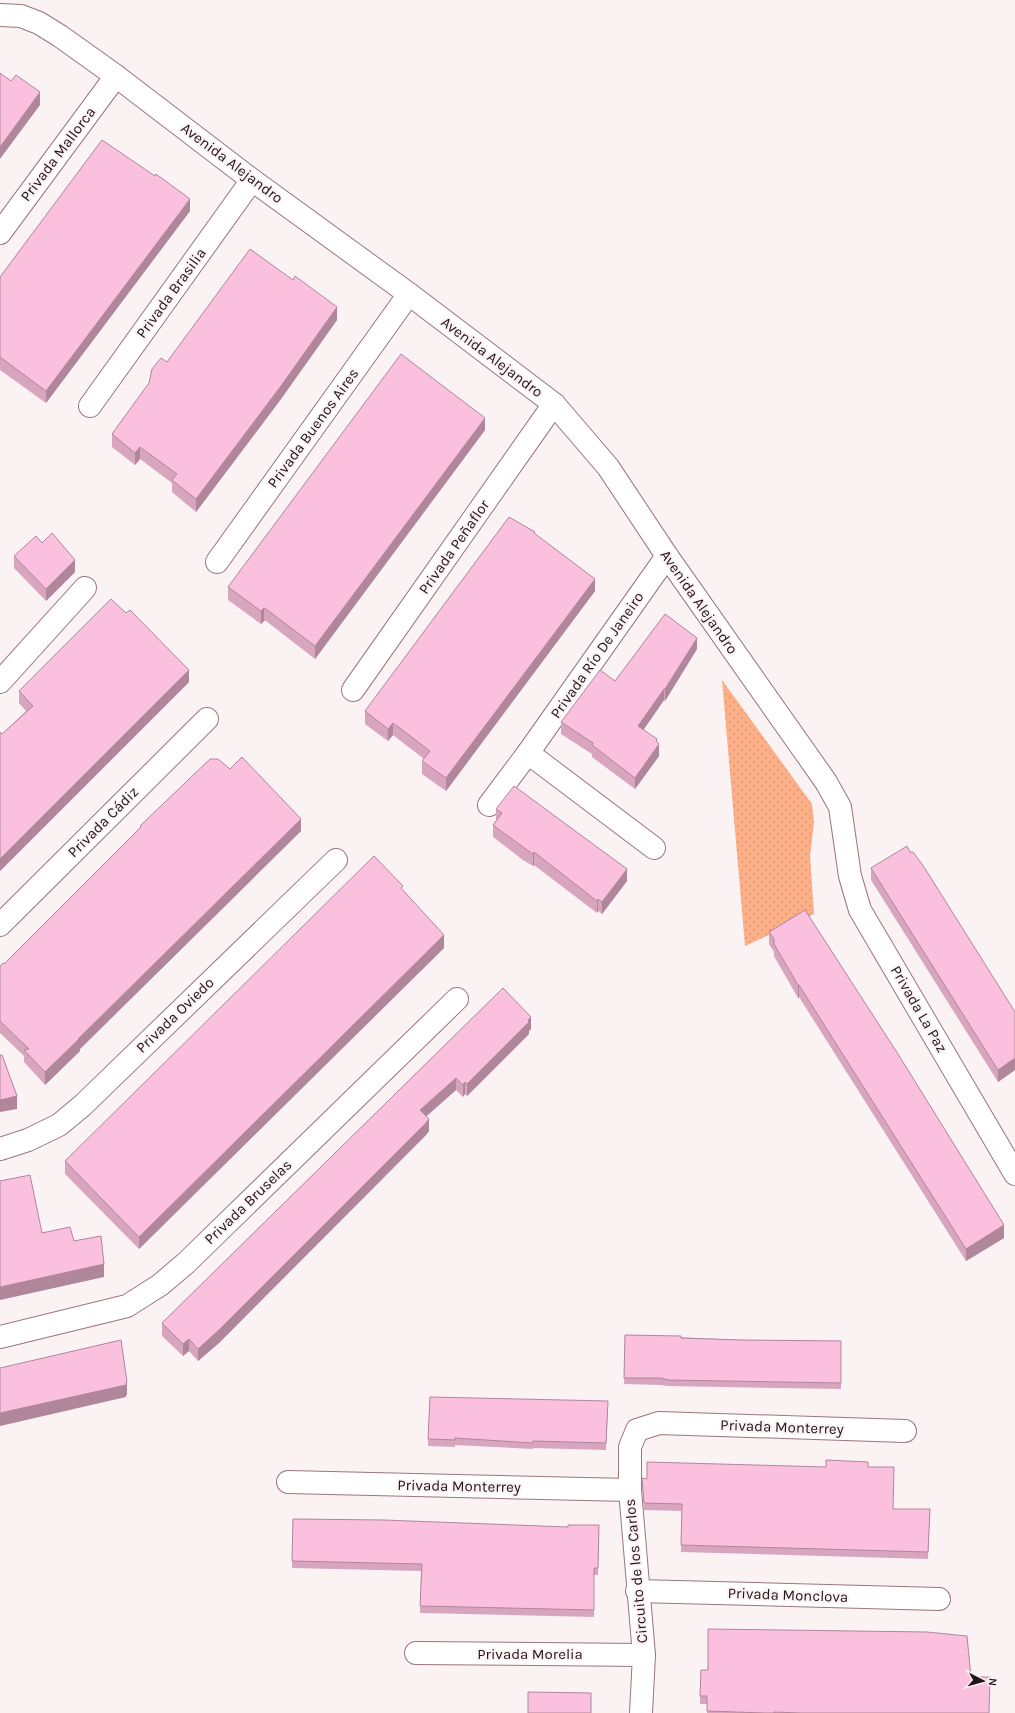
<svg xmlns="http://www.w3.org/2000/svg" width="1015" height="1713" font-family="Karla,sans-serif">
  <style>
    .grass { fill: url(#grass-dots) }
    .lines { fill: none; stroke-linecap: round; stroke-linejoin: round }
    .minor-casing { stroke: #99767c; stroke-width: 24 }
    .minor { stroke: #fff; stroke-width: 22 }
    .wall { fill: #d8a5bf }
    .shaded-wall { fill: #b0869b }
    .building { fill: #fbc0de; stroke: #b0869b }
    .labels { text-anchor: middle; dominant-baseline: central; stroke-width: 4; stroke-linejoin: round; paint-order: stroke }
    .street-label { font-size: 15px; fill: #211416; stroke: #faf2f3 }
  </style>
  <defs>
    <pattern id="grass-dots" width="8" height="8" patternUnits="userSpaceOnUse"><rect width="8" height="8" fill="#fdaf87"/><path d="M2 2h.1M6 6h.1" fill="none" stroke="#d99674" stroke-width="1.8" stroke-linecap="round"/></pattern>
  </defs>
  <rect width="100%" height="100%" fill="#faf2f3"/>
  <path class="grass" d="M722 680 812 804 814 822 810 856 814 914 745 946Z"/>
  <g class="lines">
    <defs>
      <g id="minor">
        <path d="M0 15 21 16 39 23 60 36 116 76 252 180 409 294 554 404 608 467 667 556 826 782 840 807 850 876 860 910 1015 1174"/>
        <path d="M0 233 116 76"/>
        <path d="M90 406 252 180"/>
        <path d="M217 562 409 294"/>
        <path d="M0 682 85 588"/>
        <path d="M353 690 554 404"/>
        <path d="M528 753 654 848"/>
        <path d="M489 805 528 753 667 556"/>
        <path d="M0 925 207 719"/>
        <path d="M0 1149 28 1140 59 1125 83 1105 336 860"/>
        <path d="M0 1337 127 1306 160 1285 186 1263 457 999"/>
        <path d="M288 1482 630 1490"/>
        <path d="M637 1591 939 1599"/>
        <path d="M416 1653 644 1655"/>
        <path d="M641 1713 644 1655 630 1490V1447L637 1430 659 1423 905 1431"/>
      </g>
    </defs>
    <use href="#minor" class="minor-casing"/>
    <use href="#minor" class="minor"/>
  </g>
  <g class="wall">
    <path d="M190 211 46 403 0 370V277Z"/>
    <path d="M337 320 281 399 196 512 172 492V483L140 459 135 465 112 447V434L167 362Z"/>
    <path d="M485 430 315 659 266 621H264L261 624 228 600V587Z"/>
    <path d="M535 534 595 591 446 791 422 774V761L424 759 393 735 388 741 365 724V711Z"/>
    <path d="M42 543 75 572 46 601 14 568V556Z"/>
    <path d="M697 649 665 701 664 700 643 730 657 742 659 756 635 789 592 757V754L561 734V722L615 681Z"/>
    <path d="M189 682 0 871V732L2 734 26 711 19 703V691Z"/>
    <path d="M496 809 627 881 602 914 598 911 597 913 534 865 533 866 523 860 493 837V825L496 821Z"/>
    <path d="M140 826 301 831 80 1049V1051L45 1085 24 1062V1056L0 1033V966L4 964 140 828Z"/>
    <path d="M910 852 1015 1012V1070L998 1082 871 880V868Z"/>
    <path d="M403 890 444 948 139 1249 65 1174V1161Z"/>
    <path d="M769 932 1004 1238 966 1261 799 997 798 998 774 956V952L769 944Z"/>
    <path d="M503 988 531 1029 529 1031V1034L467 1096 465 1094 463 1097 456 1090 426 1116 429 1131 426 1135 219 1343 198 1361 189 1351 183 1356 162 1336V1323Z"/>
    <path d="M625 1335 742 1340 841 1341V1389L668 1386 661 1385 624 1384Z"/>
    <path d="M608 1408 606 1450 533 1448V1449L455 1445V1447L428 1446V1439Z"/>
    <path d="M826 1467H868L893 1509H930L928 1559 681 1552 682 1511 644 1510 642 1478 647 1479Z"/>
    <path d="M293 1519 568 1527 599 1525 598 1575H594V1617L420 1613 421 1571 292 1568Z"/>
    <path d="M971 1677 989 1713H707V1704H700V1696Z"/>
  </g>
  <g class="shaded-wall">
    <path d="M40 92V105L0 159V147Z"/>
    <path d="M190 199V211L46 403V391Z"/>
    <path d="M337 307V320L281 399 196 512V499Z"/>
    <path d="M485 418V430L315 659V646Z"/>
    <path d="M140 447V459L135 465V453Z"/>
    <path d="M75 560V572L46 601V589Z"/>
    <path d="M595 579V591L446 791V778Z"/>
    <path d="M264 608V621L261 624V611Z"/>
    <path d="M697 638V649L665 701V689Z"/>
    <path d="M189 670V682L0 871V859Z"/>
    <path d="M664 689V700L638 738V726Z"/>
    <path d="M393 723V735L388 741V729Z"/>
    <path d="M657 739V747L659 744V756L635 789V778Z"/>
    <path d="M301 819V831L80 1049V1051L45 1085V1072Z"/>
    <path d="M534 852V865L533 866V854Z"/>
    <path d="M627 869V881L602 914V902Z"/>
    <path d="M598 899V911L597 913V901Z"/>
    <path d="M444 935V948L139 1249V1237Z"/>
    <path d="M798 985H799V997L798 998Z"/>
    <path d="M531 1017V1029L529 1031V1034L467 1096V1084Z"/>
    <path d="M1015 1058V1070L998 1082V1070Z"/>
    <path d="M456 1078V1090L420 1122V1110Z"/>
    <path d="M465 1082V1094L463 1097V1085Z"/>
    <path d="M17 1096V1109L0 1112V1100Z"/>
    <path d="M429 1119V1131L426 1135 219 1343 198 1361V1349Z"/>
    <path d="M1004 1225V1238L966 1261V1249Z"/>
    <path d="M104 1264V1277L0 1300V1287Z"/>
    <path d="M189 1339V1351L183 1356V1344Z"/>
    <path d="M127 1382V1395H126V1397L0 1426V1413Z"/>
  </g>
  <g class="building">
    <path d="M0 73 11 81 16 75 40 92 0 147Z"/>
    <path d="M102 140 155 176 156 174 190 199 46 391 0 357V277Z"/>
    <path d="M250 249 293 280 295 276 337 307 281 386 196 499 172 480 177 474 140 447 135 453 112 434 149 383 152 369 161 358 167 362Z"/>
    <path d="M401 354 485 418 315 646 266 609 264 608 261 611 228 587Z"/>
    <path d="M509 517 535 532 534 533 595 579 446 778 422 761 430 751 393 723 388 729 365 711Z"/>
    <path d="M52 533 75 560 46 589 14 556 36 536 42 543Z"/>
    <path d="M111 599 126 613 130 610 189 670 0 859V732L2 734 33 706 19 691Z"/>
    <path d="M665 614 697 638 665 689H664L638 726 657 739 656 741 659 744 635 778 592 745 593 743 561 722 600 670 615 681Z"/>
    <path d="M242 757 301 819 78 1039 80 1038 45 1072 24 1050 29 1049 0 1021V966L3 963 4 964 141 827 140 826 210 759H218L230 769Z"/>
    <path d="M514 786 627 869 602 902 598 899 597 901 534 852 533 854 523 847 493 825 502 813 496 809Z"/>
    <path d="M907 846 910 852H913L924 867 1015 1012V1058L998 1070 871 868Z"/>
    <path d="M374 856 403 886 401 888 444 935 139 1237 65 1161Z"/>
    <path d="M805 910 898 1054 1004 1225 966 1249 799 985H798L774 944V939L769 932Z"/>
    <path d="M503 988 531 1017 528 1020 529 1022 467 1084 465 1082 463 1085 456 1078 420 1110 429 1119 426 1123 219 1330 198 1349 189 1339 183 1344 162 1323Z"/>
    <path d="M0 1055H2L17 1096 0 1100Z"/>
    <path d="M30 1175 42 1233 70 1227 74 1241 101 1236 104 1264 0 1287V1181Z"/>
    <path d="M625 1335 681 1336V1338L742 1340 841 1341V1383L668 1380 661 1378H624Z"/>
    <path d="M121 1340 127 1382 126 1383V1385L0 1413V1368Z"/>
    <path d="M430 1397 608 1401 606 1443 533 1441V1443L455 1438V1440L428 1439Z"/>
    <path d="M826 1460 868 1462V1467H894L893 1509H930L928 1552 681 1545 682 1504 644 1503 642 1478 647 1479V1462L826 1467Z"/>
    <path d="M293 1519 384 1520 568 1527V1525H599L598 1568H594V1610L420 1606 422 1564 292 1561Z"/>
    <path d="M708 1629 927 1632 967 1636 971 1677H990L989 1713H801L774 1712V1713H765L707 1711V1696H700L701 1670H708Z"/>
    <path d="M528 1692 591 1693V1713H528Z"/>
  </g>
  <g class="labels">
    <g class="street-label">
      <text transform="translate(58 154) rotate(-53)">Privada Mallorca</text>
      <text transform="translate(232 163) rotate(37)">Avenida Alejandro</text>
      <text transform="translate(171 293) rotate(-54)">Privada Brasilia</text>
      <text transform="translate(492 357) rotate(37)">Avenida Alejandro</text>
      <text transform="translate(313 428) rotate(-54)">Privada Buenos Aires</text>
      <text transform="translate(454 547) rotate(-55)">Privada Peñaflor</text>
      <text transform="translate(699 602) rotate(55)">Avenida Alejandro</text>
      <text transform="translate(597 655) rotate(-55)">Privada Río De Janeiro</text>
      <text transform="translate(103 822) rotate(-45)">Privada Cádiz</text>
      <text transform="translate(919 1009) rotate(60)">Privada La Paz</text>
      <text transform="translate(175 1015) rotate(-44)">Privada Oviedo</text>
      <text transform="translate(248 1202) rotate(-44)">Privada Bruselas</text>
      <text transform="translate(782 1427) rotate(2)">Privada Monterrey</text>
      <text transform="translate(459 1486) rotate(1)">Privada Monterrey</text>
      <text transform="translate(636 1571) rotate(-95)">Circuito de los Carlos</text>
      <text transform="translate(788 1595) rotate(2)">Privada Monclova</text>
      <text x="530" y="1654">Privada Morelia</text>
    </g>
  </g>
  <g transform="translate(983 1681) rotate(96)" stroke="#faf2f3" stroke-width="3" paint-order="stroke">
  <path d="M0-3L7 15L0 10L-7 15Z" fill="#211416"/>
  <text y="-6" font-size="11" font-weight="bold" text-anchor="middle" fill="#211416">N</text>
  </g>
</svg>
